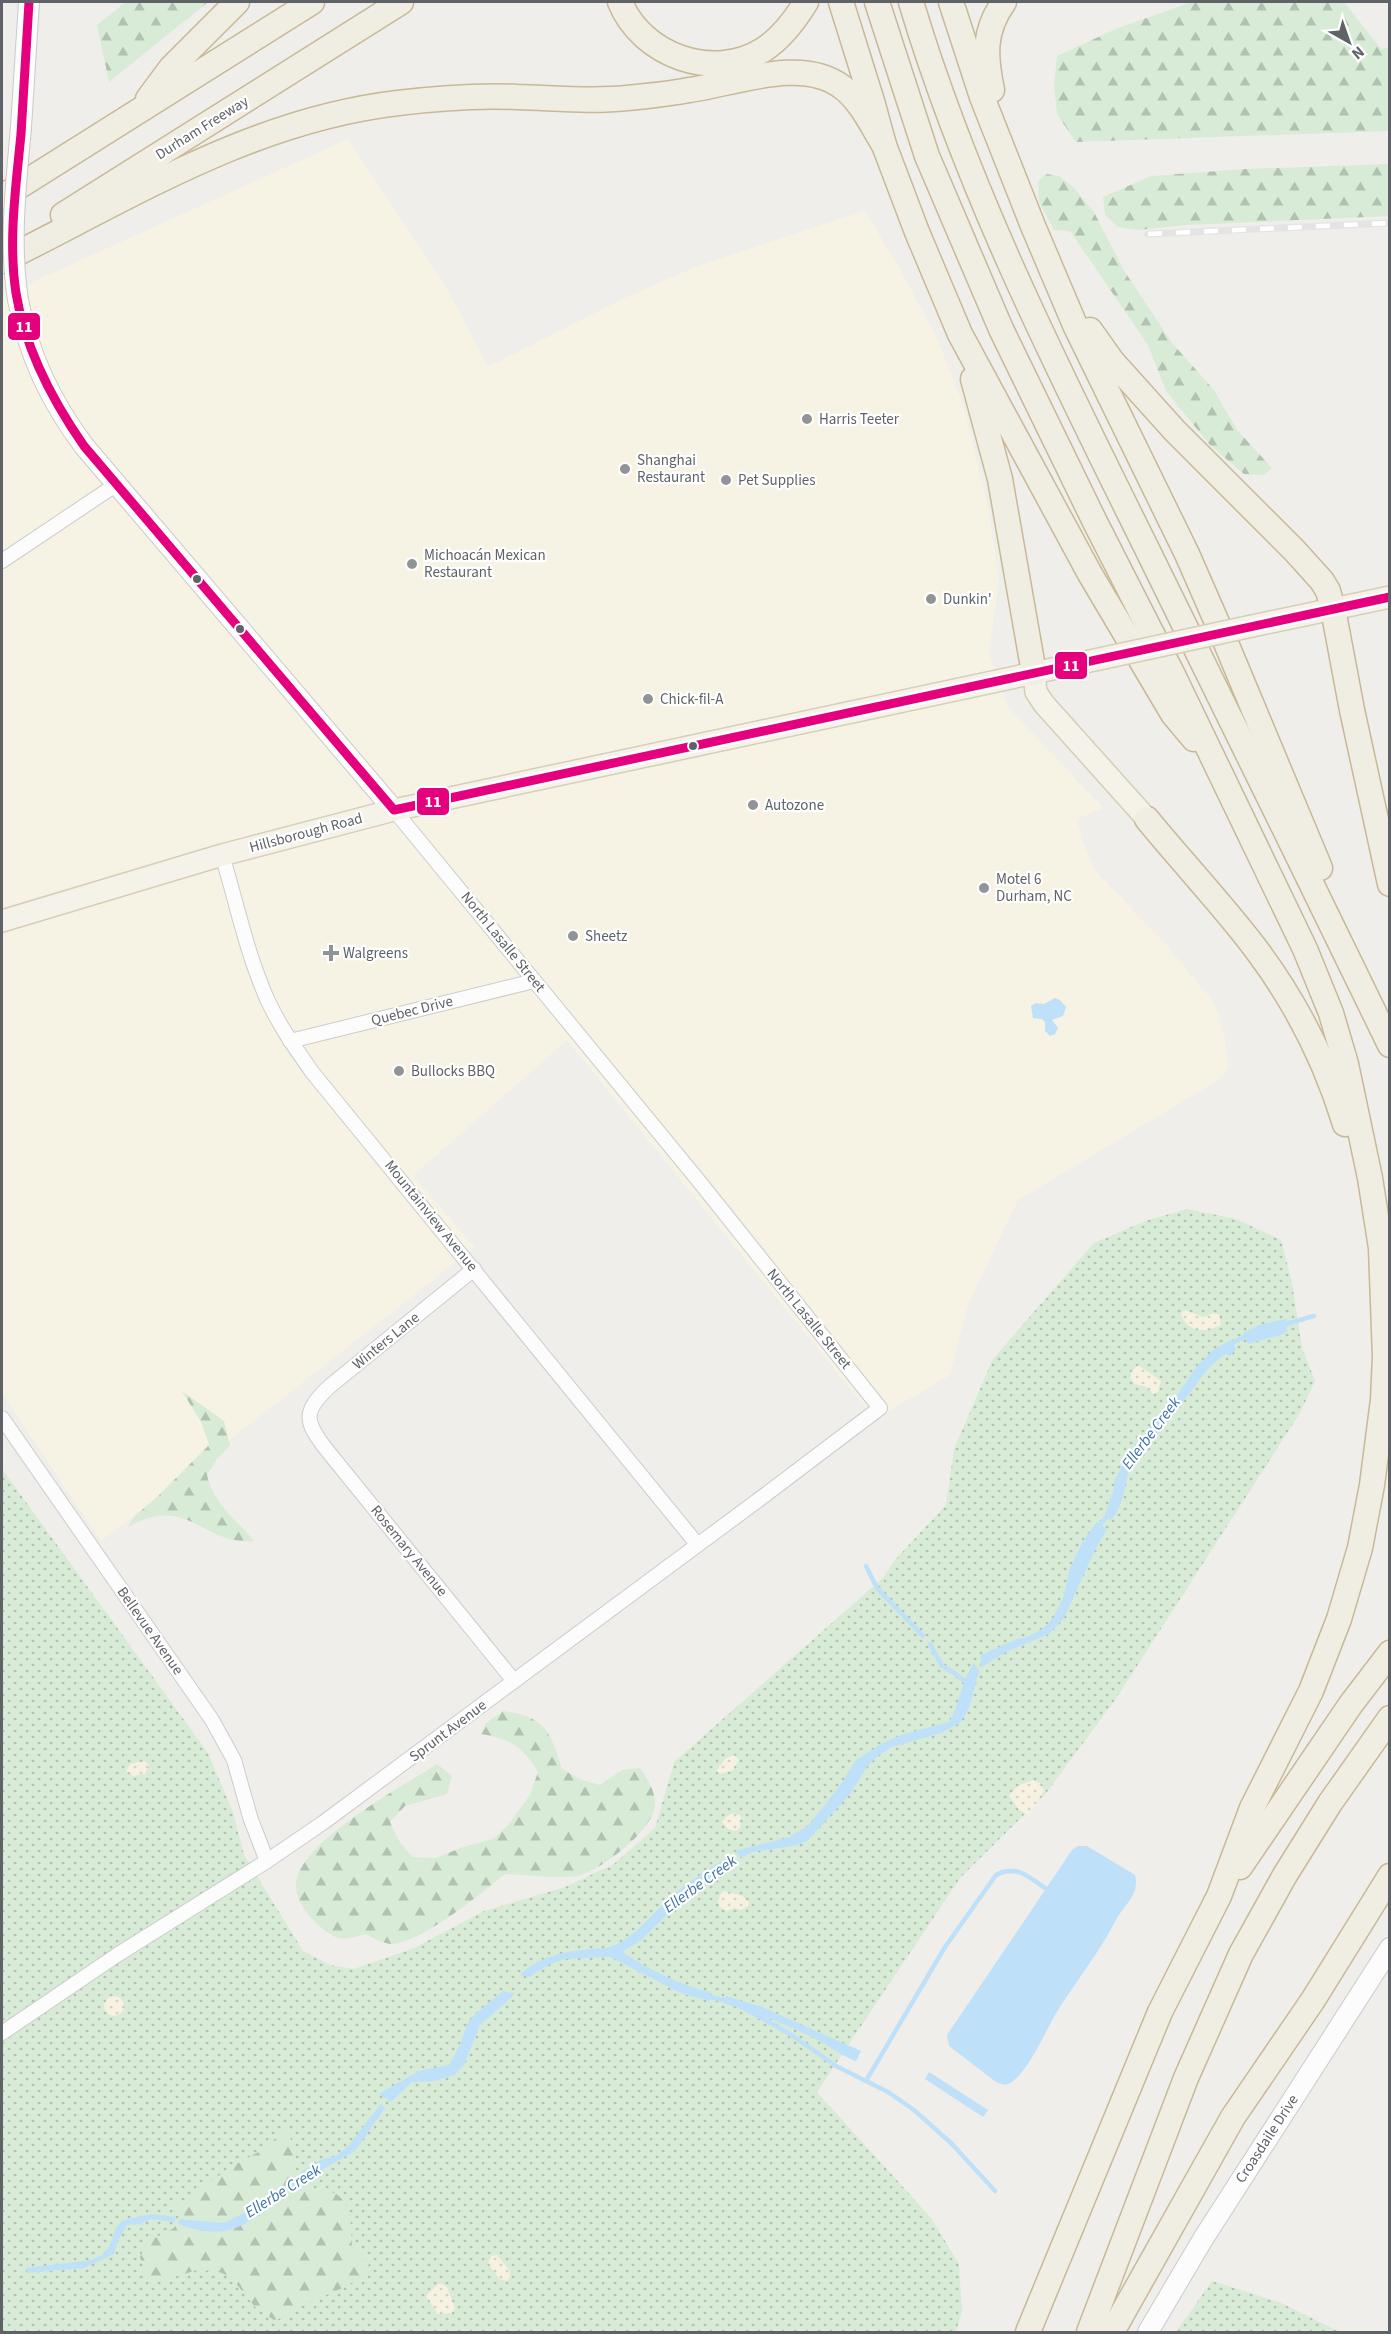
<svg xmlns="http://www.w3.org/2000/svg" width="1391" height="2334" font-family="'Source Sans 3',sans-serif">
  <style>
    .commercial { fill: #f7f3e4 }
    .grass { fill: url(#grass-dots) }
    .forest { fill: url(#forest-firs) }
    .sand { fill: url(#sand-dots) }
    .water { fill: #bfe0f9 }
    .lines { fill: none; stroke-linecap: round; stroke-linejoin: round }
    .stream { stroke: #bfe0f9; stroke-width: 4.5 }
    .street-casing { stroke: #cbcccc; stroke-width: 16 }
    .secondary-casing { stroke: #cacacb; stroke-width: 22 }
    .primary-casing { stroke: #d7ceb8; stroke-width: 24 }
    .highway-casing { stroke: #c8b996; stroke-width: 27 }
    .street { stroke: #fdfcfc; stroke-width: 14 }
    .secondary { stroke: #fdfcfc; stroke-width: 20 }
    .primary { stroke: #f4f2e9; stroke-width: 21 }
    .highway { stroke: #f0ede3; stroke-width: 24 }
    .rail-casing { stroke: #e4e4e4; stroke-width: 7 }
    .rail { stroke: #fff; stroke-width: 4.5; stroke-dasharray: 14; stroke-linecap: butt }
    .secondary-bridge-casing { stroke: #cacacb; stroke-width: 22; stroke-linecap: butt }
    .primary-bridge-casing { stroke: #d7ceb8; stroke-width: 24; stroke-linecap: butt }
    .secondary-bridge { stroke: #fdfcfc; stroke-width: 20 }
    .primary-bridge { stroke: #f4f2e9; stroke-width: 21 }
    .bus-1-casing { stroke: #fff; stroke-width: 14 }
    .bus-1 { stroke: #e5007d; stroke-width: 9 }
    .poi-dot { fill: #919496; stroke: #fff; stroke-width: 2 }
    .bus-dot { fill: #5f6368; stroke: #fff; stroke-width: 2 }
    .labels { text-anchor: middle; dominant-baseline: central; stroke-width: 4.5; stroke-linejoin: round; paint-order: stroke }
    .street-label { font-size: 15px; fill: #5f6368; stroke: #fff }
    .poi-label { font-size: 15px; fill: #5f6368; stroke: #fff; text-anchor: start }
    .water-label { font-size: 16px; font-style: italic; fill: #4174aa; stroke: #fff }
    .line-badge { stroke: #fff; stroke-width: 2 }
    .badge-label { font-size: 16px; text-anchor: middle; font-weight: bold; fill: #fff }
  </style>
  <defs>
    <pattern id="grass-dots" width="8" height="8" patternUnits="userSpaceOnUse" patternTransform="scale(1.5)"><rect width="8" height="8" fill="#d8ebd6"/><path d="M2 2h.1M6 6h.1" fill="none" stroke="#b2c2b1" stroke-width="1.8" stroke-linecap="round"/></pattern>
    <pattern id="forest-firs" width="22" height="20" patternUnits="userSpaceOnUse" patternTransform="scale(1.5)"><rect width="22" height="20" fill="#d8ebd6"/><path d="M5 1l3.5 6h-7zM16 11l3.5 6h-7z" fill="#b2c2b1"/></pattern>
    <pattern id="sand-dots" width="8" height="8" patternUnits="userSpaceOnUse" patternTransform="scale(1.5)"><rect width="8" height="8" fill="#f6f1e1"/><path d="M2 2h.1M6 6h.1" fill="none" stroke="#d5d1c4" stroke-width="1.8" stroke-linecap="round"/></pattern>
  </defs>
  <rect width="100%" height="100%" fill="#efeeea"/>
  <path class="commercial" d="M348 139 444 283 488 367 627 297 700 265 865 211 898 266 936 336 964 407 988 508 999 581 989 653 1008 707 1103 808 1077 819 1083 842 1095 871 1163 941 1212 1000 1217 1011 1225 1038 1228 1067 1222 1078 1018 1200 968 1304 950 1375 875 1419 567 1040 413 1176 475 1247 101 1541 2 1393V296Z"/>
  <g class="grass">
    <path d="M1188 1209 1236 1219 1281 1240 1292 1283 1302 1348 1315 1381 1300 1413 1117 1697 1047 1792 960 1878 817 2092 931 2218 959 2264 962 2311 956 2332H2V1469L208 1753 233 1812 244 1855 303 1951 330 1965 354 1969 414 1948 484 1911 565 1887 614 1864 655 1828 674 1762 884 1577 894 1561 946 1505 954 1449 993 1359 1094 1243 1148 1220Z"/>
    <path d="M1212 2281 1279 2302 1340 2332H1176Z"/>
  </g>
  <g class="forest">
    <path d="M126 2H208L109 82 97 25Z"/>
    <path d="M1192 2H1344L1381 49 1389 47V131L1076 142 1057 114 1054 85 1057 56 1118 28Z"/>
    <path d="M1389 164V216L1187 225 1138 230 1118 227 1105 215 1103 197 1151 176 1245 169Z"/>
    <path d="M1047 174 1059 176 1072 186 1094 212 1123 269 1172 343 1214 390 1237 430 1272 468 1264 475 1244 474 1210 445 1166 391 1148 345 1070 231 1054 230 1039 202 1038 181Z"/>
    <path d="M182 1391 224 1421 230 1445 217 1459 207 1475C213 1503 236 1519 254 1541 202 1546 189 1493 128 1527L134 1517 157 1497 209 1445 201 1422Z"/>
    <path d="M503 1711C544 1716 551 1731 562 1769L582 1780 600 1785 622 1770 640 1768C647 1778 654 1789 655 1801 658 1827 605 1866 584 1874 565 1881 526 1874 505 1874 482 1893 420 1944 391 1944 382 1943 373 1938 365 1934 341 1942 335 1940 316 1923 307 1914 297 1901 296 1888 293 1844 404 1786 437 1764L452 1776 447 1794 405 1806 390 1822 400 1843 413 1857 436 1858 463 1847 493 1839 509 1824 530 1795 538 1772C523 1746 510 1739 481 1734L486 1723Z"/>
    <path d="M284 2131 290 2135 299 2185C309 2188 329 2190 336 2194 353 2204 351 2229 352 2246L362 2255 369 2264C357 2288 325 2294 302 2305 291 2310 287 2318 274 2320L255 2307 231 2277 217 2271 197 2270 155 2283 145 2272 140 2257 149 2241 174 2228 179 2215 171 2207 191 2196 231 2167 262 2150Z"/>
  </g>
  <g class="sand">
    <path d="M1185 1310 1203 1317 1214 1313 1219 1315 1221 1325C1206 1333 1186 1333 1181 1313Z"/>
    <path d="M1138 1365 1161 1381 1158 1392 1153 1394 1147 1387 1135 1384 1131 1379V1372Z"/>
    <path d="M735 1755 739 1760 733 1770 720 1774 716 1771 726 1758Z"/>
    <path d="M144 1761 149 1765 145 1774 133 1776 126 1771 130 1764Z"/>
    <path d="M1033 1780 1041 1784 1044 1791 1030 1813 1026 1814 1018 1809 1009 1795 1018 1786Z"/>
    <path d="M733 1813 741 1816 740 1828 736 1831 728 1829 722 1822 726 1817Z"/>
    <path d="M724 1891 743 1896 749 1902 748 1906 741 1910 734 1908 727 1911 721 1908 718 1902 720 1895Z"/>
    <circle cx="114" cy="2006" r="10"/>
    <path d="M497 2255 510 2271V2277L507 2281 500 2279 488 2264 491 2256Z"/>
    <path d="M438 2284H442L447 2287 455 2308 452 2313 438 2314 426 2296Z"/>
  </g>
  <g class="water">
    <path d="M1055 998 1060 1000 1066 1007 1063 1016 1052 1020 1058 1028 1055 1034 1050 1036 1045 1031V1022L1042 1019 1033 1018 1031 1006 1036 1003 1044 1004Z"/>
    <path d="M1286 1319 1287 1331 1284 1334 1248 1344 1243 1333 1259 1325Z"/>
    <path d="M1231 1340 1236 1349 1230 1356 1226 1354C1205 1367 1195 1387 1180 1406 1166 1424 1151 1442 1137 1461L1129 1467C1127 1479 1121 1514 1110 1520L1105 1514 1114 1488V1482L1128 1453 1180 1391 1197 1366 1214 1349Z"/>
    <path d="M1097 1522 1107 1529 1095 1550 1064 1618 1049 1634 1008 1651 980 1668 981 1655 1017 1639 1028 1637 1045 1627 1053 1618 1063 1598 1070 1568 1084 1539Z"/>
    <path d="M974 1663 979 1671 969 1708 960 1723 941 1733 892 1747 878 1756 868 1765 851 1793 807 1841 793 1846 752 1852 741 1858 735 1851 789 1837 809 1825 841 1784 856 1760 881 1744 901 1735 949 1722C961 1702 960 1682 974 1663Z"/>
    <path d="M1078 1846H1087L1135 1875C1140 1895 1124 1905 1116 1920 1100 1951 1077 1980 1058 2010 1046 2029 1029 2072 1010 2083 1005 2086 1001 2084 996 2082L949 2046 947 2035 1072 1850Z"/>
    <path d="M730 1856 735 1862 684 1898 641 1940 622 1952C650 1970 680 1985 712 1993L710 2001 683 1994 610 1957 565 1959 550 1964 529 1977 520 1975C537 1956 568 1951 592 1949 598 1948 605 1949 610 1947 632 1939 647 1920 663 1904 682 1886 707 1869 730 1856Z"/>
    <path d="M503 1991 515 1994 480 2025 464 2065 454 2075 435 2081 412 2082 391 2102 379 2094 419 2071 449 2065 460 2045 467 2024 475 2014Z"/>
    <path d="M726 1996 762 2007 861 2051 856 2061C844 2057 834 2049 823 2043 791 2026 758 2013 723 2003Z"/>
    <path d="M929 2072 988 2110 983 2117 925 2079Z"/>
    <path d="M381 2104 385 2108 355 2151 304 2180 300 2173 320 2160 336 2156 348 2146Z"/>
    <path d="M295 2178 296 2186C251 2217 238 2246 178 2224L180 2219 223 2223 251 2210Z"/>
    <path d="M151 2214 176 2217 175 2222 151 2219 140 2224 127 2225 118 2240 114 2254 84 2268 27 2273 26 2268 92 2260 102 2255 109 2247 117 2226 124 2220Z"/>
  </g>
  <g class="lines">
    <g class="stream">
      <path d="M1282 1325 1314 1316"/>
      <path d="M1229 1345 1248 1335"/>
      <path d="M1096 1529 1110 1513"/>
      <path d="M866 1566 877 1588 923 1636"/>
      <path d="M930 1644 942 1666 956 1674 968 1684"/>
      <path d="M705 1996 729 2001"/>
      <path d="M742 2007 790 2034 836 2066 888 2092 914 2110 952 2144 995 2191"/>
      <path d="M866 2081 945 1947 996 1875C1016 1864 1029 1877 1045 1888"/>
      <path d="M292 2184 307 2175"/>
    </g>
    <defs>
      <g id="street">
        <path d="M2 561 117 484"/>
        <path d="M222 855C237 904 247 955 268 1001 280 1027 296 1049 312 1072L697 1544"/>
        <path d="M290 1041 534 981"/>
        <path d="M474 1269 330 1386C303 1411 304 1421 326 1449L514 1681"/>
        <path d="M2 1418 212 1720 234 1760 251 1820 267 1861"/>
        <path d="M2 2033 117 1955 267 1861 324 1822 765 1495 880 1408 698 1180 394 810"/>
      </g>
      <g id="secondary">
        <path d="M21 127 29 2"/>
        <path d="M18 300C29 356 50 400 84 446L394 810"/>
        <path d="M1148 2332 1203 2239 1390 1948"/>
      </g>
      <g id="primary">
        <path d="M1252 626 1390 597"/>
        <path d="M1034 673 1036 692 1044 704 1147 819"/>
        <path d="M2 921 222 855 394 810 1104 658"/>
      </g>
      <g id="highway">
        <path d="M620 2C642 56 713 81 763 50 782 38 795 20 806 2"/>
        <path d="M841 2 872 101 884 145 917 232 960 334 1090 574 1173 714 1194 739"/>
        <path d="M877 2 927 156 1001 329 1095 522 1174 677 1305 949 1331 1013 1346 1064 1370 1178 1381 1248 1385 1357 1383 1400 1372 1485 1360 1548 1339 1619 1311 1691 1252 1808 1219 1896 1160 2012 1028 2332"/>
        <path d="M911 2C968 192 1058 369 1146 547 1228 712 1309 879 1390 1045"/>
        <path d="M951 2 982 97 1033 226 1075 325 1187 554 1226 643 1320 868"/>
        <path d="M992 90C985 56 983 31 1004 2"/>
        <path d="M148 99 171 68 237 2"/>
        <path d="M2 197 312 2"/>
        <path d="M63 215 401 2"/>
        <path d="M2 261C131 197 252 120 398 103 438 98 478 95 518 97 554 98 591 102 627 98 648 96 669 94 689 90 734 84 802 56 842 87 861 101 872 126 884 145"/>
        <path d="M1090 330 1112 361 1175 431 1294 550 1322 581 1328 591 1333 609 1352 710 1390 884"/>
        <path d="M973 379 1000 479 1034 673"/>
        <path d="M1147 819C1183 863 1222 904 1256 949 1295 1001 1326 1062 1345 1124"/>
        <path d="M1240 1867 1351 1704 1390 1653"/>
        <path d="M1089 2332 1186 2078 1241 1954 1285 1875 1330 1803 1390 1718"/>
        <path d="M1112 2332 1233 2117 1313 2000 1390 1876"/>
      </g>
    </defs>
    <use href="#street" class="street-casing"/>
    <use href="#secondary" class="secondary-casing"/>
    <use href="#primary" class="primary-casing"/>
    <use href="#highway" class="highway-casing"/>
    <use href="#street" class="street"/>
    <use href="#secondary" class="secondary"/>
    <use href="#primary" class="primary"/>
    <use href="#highway" class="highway"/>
    <defs>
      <path id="rail" d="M1148 234 1390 223"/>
    </defs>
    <use href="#rail" class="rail-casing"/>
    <use href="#rail" class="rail"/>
    <defs>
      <path id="secondary-bridge" d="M18 300C9 242 16 185 21 127"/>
      <path id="primary-bridge" d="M1104 658 1252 626"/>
    </defs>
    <use href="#secondary-bridge" class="secondary-bridge-casing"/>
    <use href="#primary-bridge" class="primary-bridge-casing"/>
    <use href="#secondary-bridge" class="secondary-bridge"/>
    <use href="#primary-bridge" class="primary-bridge"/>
    <defs>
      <path id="bus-1" d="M29 2C26 46 24 90 21 134 16 186 8 241 16 293 25 349 52 400 84 446L394 810 1390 597"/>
    </defs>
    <use href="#bus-1" class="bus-1-casing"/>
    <use href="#bus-1" class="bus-1"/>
  </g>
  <g class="poi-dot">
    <circle cx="807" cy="419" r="6"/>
    <circle cx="625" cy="469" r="6"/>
    <circle cx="726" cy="480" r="6"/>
    <circle cx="412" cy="564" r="6"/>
    <circle cx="931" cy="599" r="6"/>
    <circle cx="648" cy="699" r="6"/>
    <circle cx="753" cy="805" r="6"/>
    <circle cx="984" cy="888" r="6"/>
    <circle cx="573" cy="936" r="6"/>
    <path d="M328 944h6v6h6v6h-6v6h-6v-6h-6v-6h6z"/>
    <circle cx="399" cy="1071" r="6"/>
  </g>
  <g class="bus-dot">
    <circle cx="197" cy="579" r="5"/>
    <circle cx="240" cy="629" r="5"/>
    <circle cx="693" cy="746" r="5"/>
  </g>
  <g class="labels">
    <g class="street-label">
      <text transform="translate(202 128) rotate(-32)">Durham Freeway</text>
      <text transform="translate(306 833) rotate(-15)">Hillsborough Road</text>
      <text transform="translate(503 942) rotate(51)">North Lasalle Street</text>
      <text transform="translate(412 1011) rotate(-14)">Quebec Drive</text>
      <text transform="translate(431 1216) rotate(51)">Mountainview Avenue</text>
      <text transform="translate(809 1319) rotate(51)">North Lasalle Street</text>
      <text transform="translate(386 1341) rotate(-39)">Winters Lane</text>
      <text transform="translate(409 1551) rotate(51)">Rosemary Avenue</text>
      <text transform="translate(150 1631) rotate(55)">Bellevue Avenue</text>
      <text transform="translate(448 1731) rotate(-37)">Sprunt Avenue</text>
      <text transform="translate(1267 2139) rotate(-57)">Croasdaile Drive</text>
    </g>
    <g class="poi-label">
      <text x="819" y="419">Harris Teeter</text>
      <text x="637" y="460">Shanghai<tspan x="637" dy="17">Restaurant</tspan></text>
      <text x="738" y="480">Pet Supplies</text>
      <text x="424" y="555">Michoacán Mexican<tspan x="424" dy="17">Restaurant</tspan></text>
      <text x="943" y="599">Dunkin'</text>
      <text x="660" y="699">Chick-fil-A</text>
      <text x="765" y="805">Autozone</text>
      <text x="996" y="879">Motel 6<tspan x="996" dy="17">Durham, NC</tspan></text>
      <text x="585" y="936">Sheetz</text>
      <text x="343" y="953">Walgreens</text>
      <text x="411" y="1071">Bullocks BBQ</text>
    </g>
    <g class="water-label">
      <text transform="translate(1151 1433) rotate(-53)">Ellerbe Creek</text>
      <text transform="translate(700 1884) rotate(-36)">Ellerbe Creek</text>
      <text transform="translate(283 2191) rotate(-32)">Ellerbe Creek</text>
    </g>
  </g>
  <g class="line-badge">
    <rect x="7" y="312" width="34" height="29" rx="6" fill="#e5007d"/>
    <rect x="1054" y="651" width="34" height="29" rx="6" fill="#e5007d"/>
    <rect x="416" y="787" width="34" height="29" rx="6" fill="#e5007d"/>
  </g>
  <g class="badge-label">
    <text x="24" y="332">11</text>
    <text x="1071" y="671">11</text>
    <text x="433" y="807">11</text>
  </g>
  <rect width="1391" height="2334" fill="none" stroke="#5f6368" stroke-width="6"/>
  <g transform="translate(1349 42) rotate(140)" stroke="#ffffff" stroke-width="4.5" paint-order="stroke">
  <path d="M0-4.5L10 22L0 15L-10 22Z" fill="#5f6368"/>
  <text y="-9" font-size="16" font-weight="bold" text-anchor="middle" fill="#5f6368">N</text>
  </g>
</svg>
